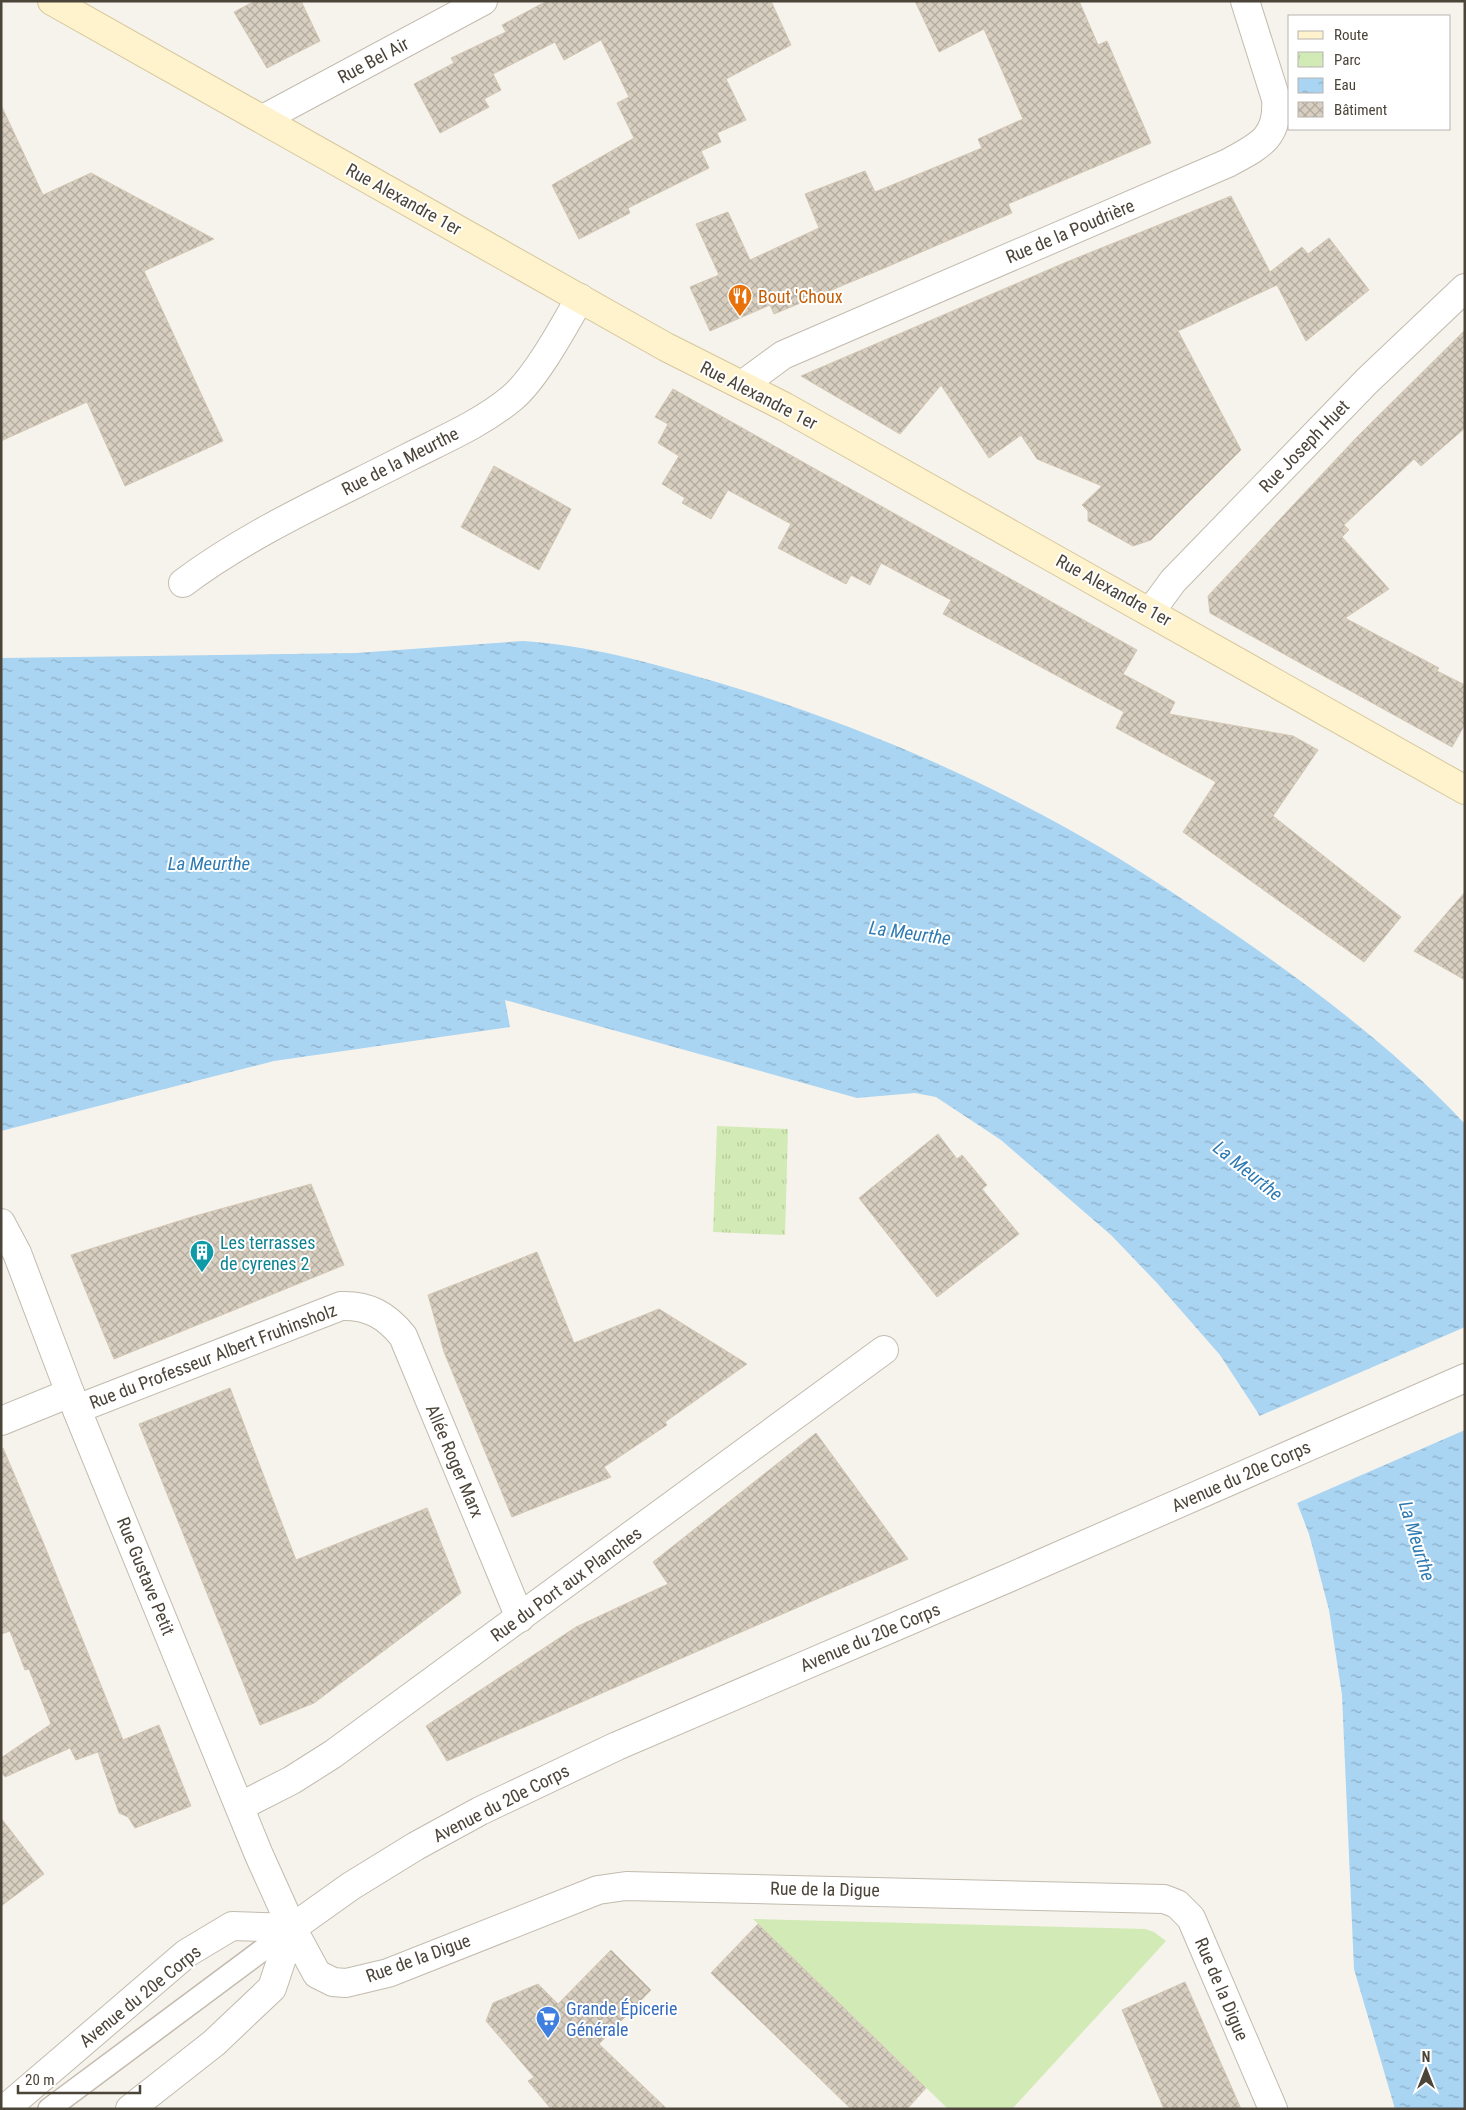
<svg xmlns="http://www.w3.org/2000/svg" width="1466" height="2110" font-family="'Roboto Condensed',sans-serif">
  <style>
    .grass { fill: #d2eab5 }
    .park { fill: url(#park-tufts) }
    .water { fill: url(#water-ripples) }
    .pier { fill: #f6f3ec }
    .building { fill: url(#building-cross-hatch); stroke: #d3c7b4 }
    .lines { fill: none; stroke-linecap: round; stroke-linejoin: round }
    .service-casing { stroke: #c2bbae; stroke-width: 24 }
    .minor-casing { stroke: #c2bbae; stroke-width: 30 }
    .tertiary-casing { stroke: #c2bbae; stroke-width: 30 }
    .secondary-casing { stroke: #d6c79b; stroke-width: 30 }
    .service { stroke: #fff; stroke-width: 21 }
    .minor { stroke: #fff; stroke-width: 28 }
    .tertiary { stroke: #fff; stroke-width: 28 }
    .secondary { stroke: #fff3cd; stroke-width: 28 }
    .labels { text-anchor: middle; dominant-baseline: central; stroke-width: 4; stroke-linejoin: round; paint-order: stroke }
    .street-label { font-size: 18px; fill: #4b4439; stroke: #fff }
    .food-label { font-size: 18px; fill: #c56008; stroke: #fff; text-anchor: start }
    .culture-label { font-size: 18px; fill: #0d838f; stroke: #fff; text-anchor: start }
    .shop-label { font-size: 18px; fill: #366cbe; stroke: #fff; text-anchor: start }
    .water-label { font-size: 19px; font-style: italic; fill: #2e7ab2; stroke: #fff }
  </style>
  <defs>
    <pattern id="park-tufts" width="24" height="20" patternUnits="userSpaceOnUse" patternTransform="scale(1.25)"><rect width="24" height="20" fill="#d2eab5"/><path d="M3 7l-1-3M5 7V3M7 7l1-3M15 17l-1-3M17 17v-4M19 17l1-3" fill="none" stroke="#b6ca9c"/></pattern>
    <pattern id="water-ripples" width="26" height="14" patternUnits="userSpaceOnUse" patternTransform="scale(1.25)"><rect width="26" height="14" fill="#a9d4f2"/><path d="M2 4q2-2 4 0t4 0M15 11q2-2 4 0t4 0" fill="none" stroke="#8caec5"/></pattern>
    <pattern id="building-cross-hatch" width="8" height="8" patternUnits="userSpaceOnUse" patternTransform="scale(1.25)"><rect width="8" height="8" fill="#d8cfc1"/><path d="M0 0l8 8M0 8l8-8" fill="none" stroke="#b1aa9e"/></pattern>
  </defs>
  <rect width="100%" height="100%" fill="#f6f3ec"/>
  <path class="grass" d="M753 1919 1145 1929 1154 1932 1166 1941 1012 2109H948Z"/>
  <path class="park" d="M717 1126 788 1129 785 1235 713 1232Z"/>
  <path class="water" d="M523 641C589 645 650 663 713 681 849 721 983 778 1105 850 1149 876 1193 906 1236 935 1317 991 1398 1052 1465 1124V2109H1395L1354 1969 1342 1695 1329 1610 1309 1534 1286 1474 1258 1413 1220 1355 1157 1283 1111 1235 1001 1140 936 1097 915 1093 857 1098 505 1000 510 1027 274 1061 1 1131V658L356 653Z"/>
  <path class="pier" d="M1465 1327V1430L1295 1504 1257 1417Z"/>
  <g class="building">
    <path d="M255 1H301L320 41 267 68 234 12Z"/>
    <path d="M547 1H771L791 45 726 79 746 120 717 133 721 142 701 151 709 168 628 208 630 213 579 239 552 185 634 138 617 103 629 97 601 40 564 60 555 42 493 74 501 90 484 99 489 107 440 133 414 84 454 63 451 58 506 32 502 25Z"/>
    <path d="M915 1H1079L1098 45 1107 41 1151 143 1008 204 1012 213 882 269 774 314 770 305 710 331 690 287 719 275 696 224 728 212 750 260 819 228 805 194 865 171 875 192 982 148 978 139 1023 119 984 29 939 52Z"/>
    <path d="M1 105 43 195 91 173 214 239 144 271 223 441 125 486 87 402 1 441Z"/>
    <path d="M1231 196 1270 272 1302 247 1308 254 1329 238 1369 290 1306 341 1277 285 1178 331 1241 450 1151 540 1133 546 1088 521V511L1082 505 1102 486 1037 459 1021 435 989 458 941 385 900 434 801 376 1069 261Z"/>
    <path d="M1465 330V428L1421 466 1414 459 1344 525 1349 530 1342 537 1389 589 1345 618 1439 668 1437 671 1465 685V724L1452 747 1210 613 1208 596 1357 437Z"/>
    <path d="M673 389 1137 650 1123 674 1175 702 1169 714 1293 736 1318 750 1273 816 1401 917 1364 962 1183 832 1216 782 1116 728 1124 712 943 614 951 600 881 563 870 585 851 575 846 584 778 548 791 524 728 490 711 519 682 503 685 498 662 484 679 456 658 443 668 424 655 417Z"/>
    <path d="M494 466 571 509 539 570 461 527Z"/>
    <path d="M1465 892V980L1414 951Z"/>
    <path d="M938 1134 957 1159 962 1155 987 1185 982 1189 1019 1234 937 1297 859 1198Z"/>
    <path d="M311 1184 344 1265 114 1359 71 1255 195 1216Z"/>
    <path d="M537 1252 574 1343 659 1309 747 1364 665 1422 667 1425 604 1467 611 1477 512 1517 444 1352 428 1295Z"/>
    <path d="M230 1388 296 1560 427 1508 461 1593 314 1703 260 1725 139 1424Z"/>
    <path d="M816 1433 908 1559 447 1761 426 1726 576 1627 668 1584 653 1562Z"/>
    <path d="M1 1448H3L43 1542 123 1740 159 1725 191 1806 135 1828 128 1817 119 1813 98 1752 76 1760 70 1748 5 1777 1 1771V1758L51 1724 29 1669 25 1670 10 1631 1 1634Z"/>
    <path d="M1 1818 44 1874 1 1906Z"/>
    <path d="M758 1924 926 2088 907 2109H851L711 1973Z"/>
    <path d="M611 1950 651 1990 599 2044 667 2109H551L528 2081 534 2077 486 2021 493 2003 538 1984 558 2004Z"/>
    <path d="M1185 1982 1227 2077 1241 2109H1164L1122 2010Z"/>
  </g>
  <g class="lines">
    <defs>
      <path id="service" d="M49 2109 292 1928"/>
      <g id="minor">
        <path d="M263 119 483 1"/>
        <path d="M742 385 783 355 1228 163C1259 146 1279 138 1276 99L1245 1"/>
        <path d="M183 583C251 532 331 497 407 458 442 440 481 424 512 398 536 378 564 326 580 298"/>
        <path d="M1151 611 1173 581 1367 381 1465 288"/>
        <path d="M1 1223 17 1253 70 1393 259 1855 292 1928 317 1974 333 1982 346 1983 388 1973 598 1890 626 1886 1164 1899 1177 1904 1191 1918 1273 2109"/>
        <path d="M77 1409 341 1306C368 1305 386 1315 403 1336L520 1618"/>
        <path d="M1 1421 70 1393"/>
        <path d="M241 1806 292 1780 333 1754 884 1350"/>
      </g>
      <g id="tertiary">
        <path d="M5 2109 187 1953 232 1926 292 1928 351 1886 416 1846 480 1811 617 1746 1013 1576 1465 1378"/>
        <path d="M130 2109 214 2043 272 1988 292 1928"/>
      </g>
      <path id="secondary" d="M52 1 666 347 785 407 1465 790"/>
    </defs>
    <use href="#service" class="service-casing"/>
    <use href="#minor" class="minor-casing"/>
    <use href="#tertiary" class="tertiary-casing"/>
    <use href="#secondary" class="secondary-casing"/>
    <use href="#service" class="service"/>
    <use href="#minor" class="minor"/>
    <use href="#tertiary" class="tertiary"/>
    <use href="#secondary" class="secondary"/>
  </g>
  <defs>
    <symbol id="restaurant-pin" viewBox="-11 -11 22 30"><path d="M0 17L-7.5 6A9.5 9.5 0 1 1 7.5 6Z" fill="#e8710a" stroke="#fff"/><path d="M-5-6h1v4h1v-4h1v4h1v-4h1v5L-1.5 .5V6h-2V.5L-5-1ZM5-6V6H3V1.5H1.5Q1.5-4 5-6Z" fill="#fff"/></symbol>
    <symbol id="building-pin" viewBox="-11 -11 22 30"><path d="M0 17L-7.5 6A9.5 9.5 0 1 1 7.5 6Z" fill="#0f9aa8" stroke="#fff"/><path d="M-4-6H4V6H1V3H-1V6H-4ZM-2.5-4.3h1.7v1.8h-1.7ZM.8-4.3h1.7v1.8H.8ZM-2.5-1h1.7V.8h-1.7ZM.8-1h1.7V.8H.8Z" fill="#fff"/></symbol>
    <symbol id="supermarket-pin" viewBox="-11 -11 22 30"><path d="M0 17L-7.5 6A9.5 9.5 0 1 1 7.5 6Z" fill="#3f7fe0" stroke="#fff"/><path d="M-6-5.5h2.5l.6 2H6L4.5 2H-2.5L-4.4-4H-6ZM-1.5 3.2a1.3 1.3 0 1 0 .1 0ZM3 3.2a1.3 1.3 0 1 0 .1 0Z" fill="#fff"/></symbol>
  </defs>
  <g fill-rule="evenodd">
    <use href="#restaurant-pin" x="726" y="282" width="28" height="38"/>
    <use href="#building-pin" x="188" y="1238" width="28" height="38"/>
    <use href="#supermarket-pin" x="534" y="2004" width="28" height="38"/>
  </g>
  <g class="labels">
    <g class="street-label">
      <text transform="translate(373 60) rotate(-28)">Rue Bel Air</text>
      <text transform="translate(404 199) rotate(29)">Rue Alexandre 1er</text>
      <text transform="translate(1070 231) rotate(-23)">Rue de la Poudrière</text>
      <text transform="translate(759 395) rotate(27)">Rue Alexandre 1er</text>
      <text transform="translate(1304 446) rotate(-46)">Rue Joseph Huet</text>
      <text transform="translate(400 461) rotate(-27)">Rue de la Meurthe</text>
      <text transform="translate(1114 590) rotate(29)">Rue Alexandre 1er</text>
      <text transform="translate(213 1356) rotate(-21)">Rue du Professeur Albert Fruhinsholz</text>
      <text transform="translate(455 1461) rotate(67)">Allée Roger Marx</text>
      <text transform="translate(1241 1476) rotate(-24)">Avenue du 20e Corps</text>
      <text transform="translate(146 1576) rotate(68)">Rue Gustave Petit</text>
      <text transform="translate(566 1584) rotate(-36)">Rue du Port aux Planches</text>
      <text transform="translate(870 1637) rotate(-23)">Avenue du 20e Corps</text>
      <text transform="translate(501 1803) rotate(-27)">Avenue du 20e Corps</text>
      <text transform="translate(825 1889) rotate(1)">Rue de la Digue</text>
      <text transform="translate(418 1958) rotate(-20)">Rue de la Digue</text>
      <text transform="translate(1222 1989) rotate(67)">Rue de la Digue</text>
      <text transform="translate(140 1996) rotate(-39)">Avenue du 20e Corps</text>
    </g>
    <g class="food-label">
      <text x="758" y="296">Bout 'Choux</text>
    </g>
    <g class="culture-label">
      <text x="220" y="1242">Les terrasses<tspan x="220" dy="21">de cyrenes 2</tspan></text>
    </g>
    <g class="shop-label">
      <text x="566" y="2008">Grande Épicerie<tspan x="566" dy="21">Générale</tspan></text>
    </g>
    <g class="water-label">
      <text x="209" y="863">La Meurthe</text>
      <text transform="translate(910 933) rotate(8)">La Meurthe</text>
      <text transform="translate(1248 1171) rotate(39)">La Meurthe</text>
      <text transform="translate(1417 1541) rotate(73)">La Meurthe</text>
    </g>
  </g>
  <rect width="1466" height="2110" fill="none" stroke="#4b4439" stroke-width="5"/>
  <rect x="1288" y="15" width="162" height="115" fill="#ffffff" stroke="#b7b4b0"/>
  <rect x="1298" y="31" width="25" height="8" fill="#fff3cd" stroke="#b7b4b0"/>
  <text x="1334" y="40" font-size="15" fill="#4b4439">Route</text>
  <rect x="1298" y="52" width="25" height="15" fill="url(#park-tufts)" stroke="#b7b4b0"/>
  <text x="1334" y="65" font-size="15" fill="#4b4439">Parc</text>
  <rect x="1298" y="78" width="25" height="15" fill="url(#water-ripples)" stroke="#b7b4b0"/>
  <text x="1334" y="90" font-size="15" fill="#4b4439">Eau</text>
  <rect x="1298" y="102" width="25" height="15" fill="url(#building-cross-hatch)" stroke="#b7b4b0"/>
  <text x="1334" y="115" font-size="15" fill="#4b4439">Bâtiment</text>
  <g transform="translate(1426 2070)" stroke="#ffffff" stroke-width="4" paint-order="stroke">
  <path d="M0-4L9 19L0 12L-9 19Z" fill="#4b4439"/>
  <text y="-8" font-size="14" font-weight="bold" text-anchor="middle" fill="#4b4439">N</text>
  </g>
  <path d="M18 2085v8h122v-8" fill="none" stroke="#4b4439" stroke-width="2.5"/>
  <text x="25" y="2085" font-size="15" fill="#4b4439" stroke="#ffffff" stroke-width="4" paint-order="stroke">20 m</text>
</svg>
